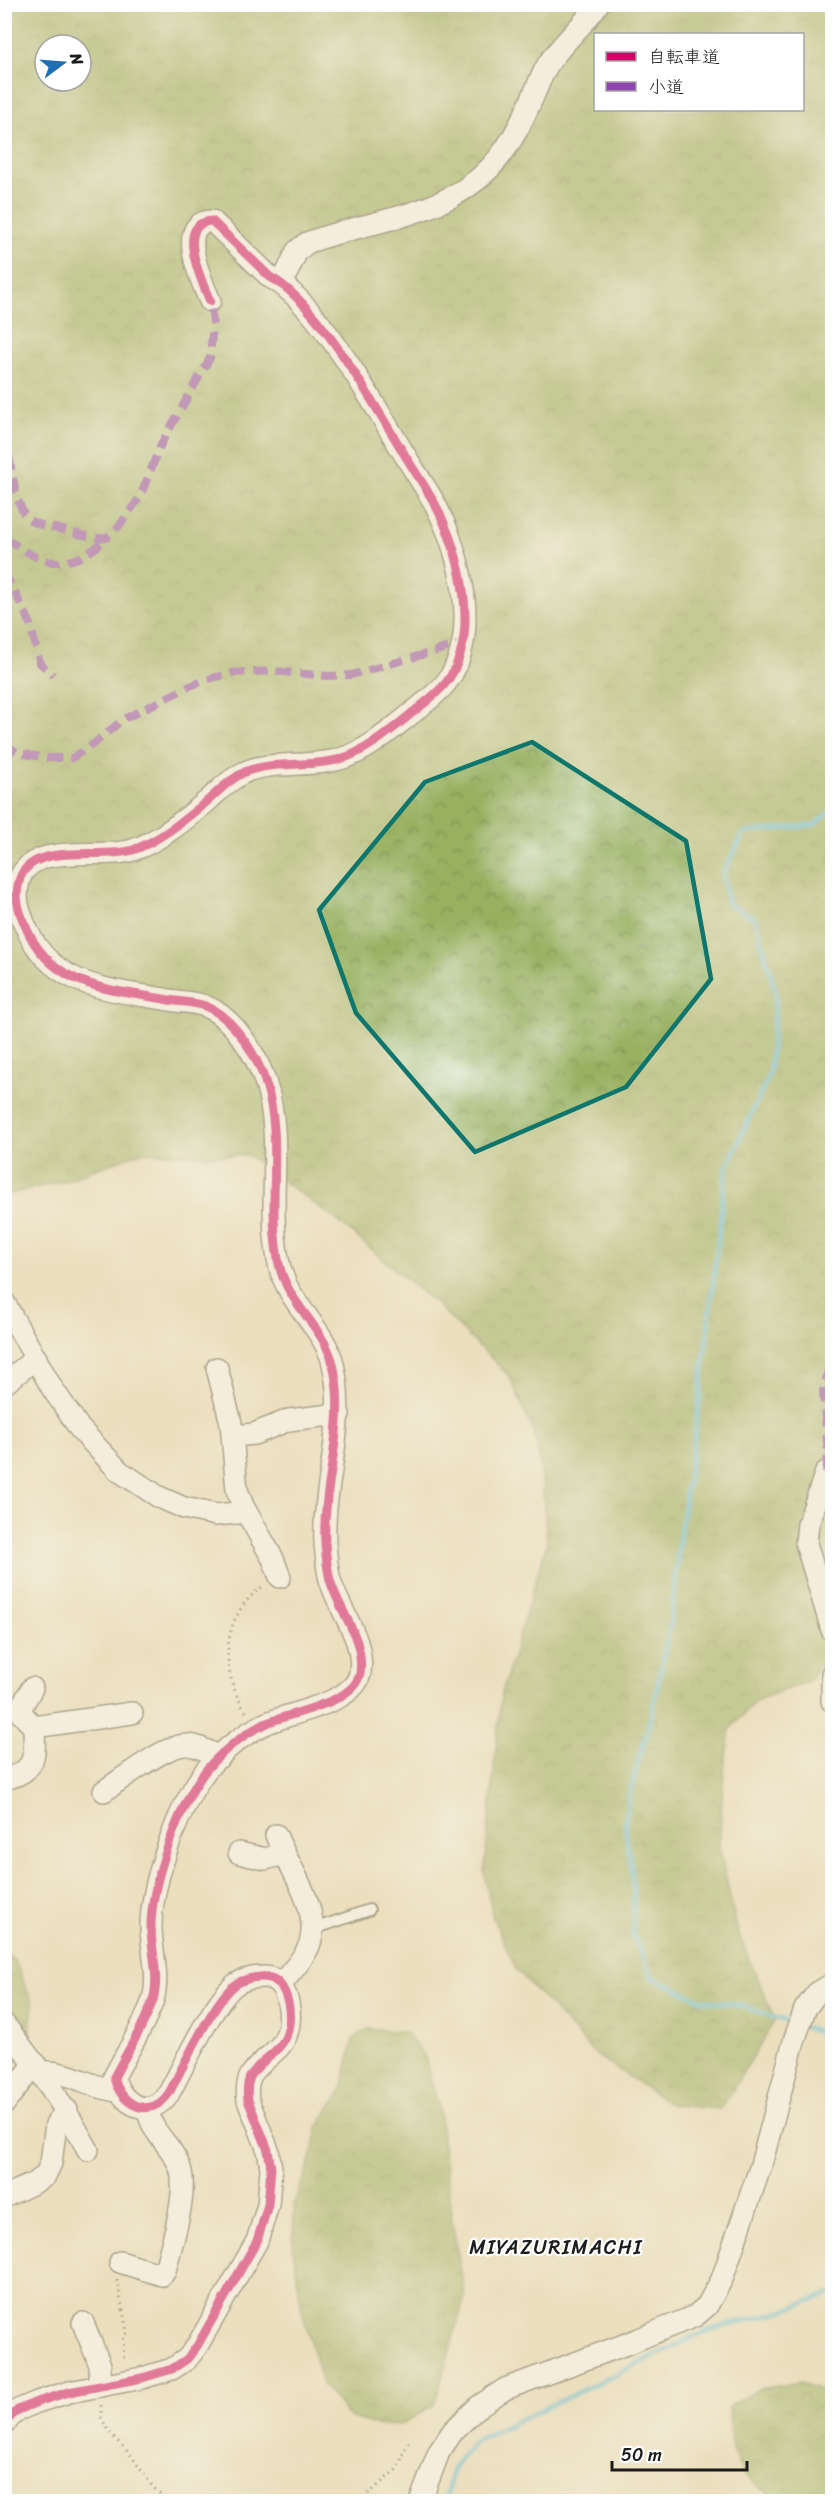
<svg xmlns="http://www.w3.org/2000/svg" width="837" height="2506" font-family="Sriracha,'Klee One',sans-serif">
  <style>
    .forest { fill: url(#forest-crowns); stroke: #5a663e; stroke-width: 1.5; fill-rule: evenodd }
    .lines { fill: none; stroke-linecap: round; stroke-linejoin: round }
    .stream { stroke: #60c1de; stroke-width: 5 }
    .service-casing { stroke: #646054; stroke-width: 14 }
    .minor-casing { stroke: #646054; stroke-width: 24 }
    .path { stroke: #646054; stroke-width: 3; stroke-dasharray: 1.5 4.5; stroke-linecap: butt }
    .service { stroke: #fff; stroke-width: 10 }
    .minor { stroke: #fff; stroke-width: 21 }
    .quiet { stroke: #8e44ad; stroke-width: 8; stroke-dasharray: 15 8; stroke-linecap: butt }
    .cycleway-casing { stroke: #fff; stroke-width: 13 }
    .cycleway { stroke: #d6006c; stroke-width: 9 }
    .marked { fill: none; stroke: #0f766e; stroke-width: 4.5; stroke-linejoin: round }
    .labels { text-anchor: middle; dominant-baseline: central; stroke-width: 4.5; stroke-linejoin: round; paint-order: stroke }
    .quarter-label { font-size: 20px; letter-spacing: 1.5px; fill: #1c1c1c; stroke: #fff }
  </style>
  <defs>
    <pattern id="forest-crowns" width="20" height="18" patternUnits="userSpaceOnUse" patternTransform="scale(1.5)"><rect width="20" height="18" fill="#98b061"/><path d="M2 6a3 3 0 1 1 6 0M12 15a3 3 0 1 1 6 0" fill="none" stroke="#7b8e4f"/></pattern>
  </defs>
  <rect width="100%" height="100%" fill="#fff"/>
  <filter id="ink" filterUnits="userSpaceOnUse"><feTurbulence type="fractalNoise" baseFrequency=".0167" numOctaves="2"/><feDisplacementMap in="SourceGraphic" scale="12" xChannelSelector="R" yChannelSelector="G"/><feConvolveMatrix kernelMatrix="1 2 1 2 8 2 1 2 1" color-interpolation-filters="sRGB"/></filter>
  <filter id="wash" filterUnits="userSpaceOnUse"><feTurbulence type="fractalNoise" baseFrequency=".008" numOctaves="4" result="noise"/><feDisplacementMap in="SourceGraphic" scale="24" xChannelSelector="R" yChannelSelector="G"/><feGaussianBlur stdDeviation="1.35" result="paint"/><feColorMatrix in="noise" values="0 0 0 0 0 0 0 0 0 0 0 0 0 0 0 0 0 1.4 0 .05"/><feComposite in="paint" operator="in"/></filter>
  <g filter="url(#wash)">
    <rect width="100%" height="100%" fill="#ebdfbd"/>
    <g class="forest">
      <path d="M4 5H832V1647L809 1681 757 1700 730 1729 724 1770 719 1846 738 1933 775 2020 721 2109 672 2105 597 2056 516 1969 493 1918 484 1872 501 1696 547 1543 542 1478 535 1436 510 1377 437 1305 339 1222 247 1155 212 1156 141 1152 65 1181 5 1195ZM596 34H802V110H596ZM45 45H81V81H45Z"/>
      <path d="M5 1954 15 1961 33 2004 29 2038 14 2064 5 2067Z"/>
      <path d="M368 2029 405 2032 425 2057 439 2110 452 2221 465 2296 434 2406 403 2423 378 2426 349 2417 322 2384 302 2311 293 2247 294 2203 311 2159 319 2125 342 2090 353 2039Z"/>
      <path d="M801 2382 832 2396V2501H780L744 2476 732 2449 729 2406 759 2389Z"/>
    </g>
    <g class="lines">
      <g class="stream">
        <path d="M794 2024 739 2005 701 2000 652 1977 633 1935 634 1891 625 1824 629 1795 651 1717 670 1625 681 1525 700 1398 726 1169 769 1075 776 993 755 918 728 904 723 873 744 833 814 825 832 811"/>
        <path d="M803 2027 832 2037"/>
        <path d="M445 2502 452 2471 473 2442 709 2330 774 2314 832 2293"/>
      </g>
    </g>
  </g>
  <g filter="url(#ink)">
    <g class="lines">
      <defs>
        <path id="service" d="M311 1930 369 1910"/>
        <g id="minor">
          <path d="M282 283 297 251 307 243C354 225 405 221 451 197 493 175 512 144 531 101 537 88 542 72 551 60 565 40 584 25 598 4"/>
          <path d="M4 1302 52 1388 80 1429 119 1471 159 1497 184 1508 216 1515 246 1512"/>
          <path d="M217 1368 231 1423 237 1490 243 1506 273 1559 280 1577"/>
          <path d="M4 1384 36 1358"/>
          <path d="M233 1436 254 1434 289 1420 339 1414"/>
          <path d="M826 1472 808 1524 806 1543 832 1630"/>
          <path d="M832 1674V1701"/>
          <path d="M4 1704 19 1711 34 1727C35 1756 37 1772 4 1779"/>
          <path d="M19 1711 32 1688"/>
          <path d="M34 1727 132 1713"/>
          <path d="M104 1791C122 1779 164 1746 185 1745 196 1744 209 1752 220 1757"/>
          <path d="M276 1835C288 1867 323 1910 309 1946 303 1960 290 1973 281 1984"/>
          <path d="M239 1853 265 1859 284 1854"/>
          <path d="M4 2024C36 2064 64 2105 88 2150"/>
          <path d="M42 2072C70 2070 92 2089 118 2091"/>
          <path d="M4 2104 35 2063"/>
          <path d="M4 2197 34 2183 45 2176 51 2163 56 2124 67 2110"/>
          <path d="M120 2262 162 2275 165 2271C171 2244 191 2188 178 2163 167 2139 153 2137 147 2107"/>
          <path d="M83 2323 100 2365V2386"/>
          <path d="M4 2423 18 2410 37 2402 69 2392 142 2378 172 2369 187 2359 197 2346 257 2241 268 2205 271 2168 268 2150 248 2100C247 2093 247 2084 250 2077 256 2065 270 2057 279 2047 292 2033 292 2008 284 1991 280 1982 273 1977 263 1977 254 1977 244 1979 236 1984 214 2000 183 2067 169 2093 150 2121 120 2105 114 2077 127 2052 144 2026 153 2000 160 1977 151 1950 151 1927 151 1884 177 1812 201 1777 215 1756 244 1733 267 1723 292 1712 355 1703 360 1673 365 1639 339 1611 330 1580 327 1569 326 1555 325 1543 322 1482 349 1422 332 1360 321 1325 287 1302 279 1264 266 1204 285 1140 265 1081 256 1054 233 1017 205 1006 195 1002 180 1002 169 1000 110 989 51 989 25 925 18 909 14 896 20 878 34 841 102 860 133 850 159 841 183 821 205 803 217 793 228 780 243 773 268 760 310 768 340 759 366 752 391 730 412 713 424 703 439 693 448 680 481 632 460 552 435 504 425 486 413 469 403 452 375 406 316 300 270 277L212 221C174 222 202 282 210 301"/>
          <path d="M420 2502 439 2452 453 2431 479 2406 505 2389 629 2343 695 2316 707 2306 722 2279 761 2165 794 2041 805 2009 817 1993 832 1984"/>
        </g>
      </defs>
      <use href="#service" class="service-casing"/>
      <use href="#minor" class="minor-casing"/>
      <g class="path">
        <path d="M246 1712C218 1670 221 1613 265 1585"/>
        <path d="M117 2280 127 2332 123 2340 124 2361"/>
        <path d="M101 2405V2417L109 2432 130 2454 152 2486 168 2502"/>
        <path d="M359 2502 397 2469 410 2439"/>
      </g>
      <use href="#service" class="service"/>
      <use href="#minor" class="minor"/>
      <g class="quiet">
        <path d="M4 433C11 454 13 505 28 519 35 525 51 527 59 529 75 533 90 538 106 538L119 526 140 497 161 444 210 358 213 322 210 301"/>
        <path d="M4 540C17 543 26 553 38 558 64 569 88 557 106 538"/>
        <path d="M4 571 29 620 40 663 53 675"/>
        <path d="M4 743 18 753 48 758H72L95 743 122 720 190 686 209 679 231 673 273 671 328 676 351 675 464 643"/>
        <path d="M826 1472 828 1454 823 1392 832 1354"/>
      </g>
      <defs>
        <path id="cycleway" d="M4 2423 18 2410 37 2402 69 2392 142 2378 172 2369 187 2359 197 2346 257 2241 268 2205 271 2168 268 2150 248 2100C247 2093 247 2084 250 2077 256 2065 270 2057 279 2047 292 2033 292 2008 284 1991 280 1982 273 1977 263 1977 254 1977 244 1979 236 1984 214 2000 183 2067 169 2093 150 2121 120 2105 114 2077 127 2052 144 2026 153 2000 160 1977 151 1950 151 1927 151 1884 177 1812 201 1777 215 1756 244 1733 267 1723 292 1712 355 1703 360 1673 365 1639 339 1611 330 1580 327 1569 326 1555 325 1543 322 1482 349 1422 332 1360 321 1325 287 1302 279 1264 266 1204 285 1140 265 1081 256 1054 233 1017 205 1006 195 1002 180 1002 169 1000 110 989 51 989 25 925 18 909 14 896 20 878 34 841 102 860 133 850 159 841 183 821 205 803 217 793 228 780 243 773 268 760 310 768 340 759 366 752 391 730 412 713 424 703 439 693 448 680 481 632 460 552 435 504 425 486 413 469 403 452 375 406 316 300 270 277L212 221C174 222 202 282 210 301"/>
      </defs>
      <use href="#cycleway" class="cycleway-casing"/>
      <use href="#cycleway" class="cycleway"/>
    </g>
  </g>
  <path d="M0 0H837V2506H0ZM532 742 686 841 711 979 626 1087 475 1152 356 1013 319 910 425 782Z" fill="#ebdfbd" fill-opacity=".55" fill-rule="evenodd"/>
  <path class="marked" d="M532 742 686 841 711 979 626 1087 475 1152 356 1013 319 910 425 782Z"/>
  <g class="labels">
    <g class="quarter-label">
      <text x="556" y="2247">MIYAZURIMACHI</text>
    </g>
  </g>
  <rect width="837" height="2506" fill="none" stroke="#fff" stroke-width="24"/>
  <rect x="594" y="33" width="210" height="78" fill="#ffffff" stroke="#a4a4a4" stroke-width="1.5"/>
  <rect x="606" y="52" width="30" height="9" fill="#d6006c" stroke="#a4a4a4" stroke-width="1.5"/>
  <text x="648" y="63" font-size="18" fill="#1c1c1c">自転車道</text>
  <rect x="606" y="82" width="30" height="9" fill="#8e44ad" stroke="#a4a4a4" stroke-width="1.5"/>
  <text x="648" y="93" font-size="18" fill="#1c1c1c">小道</text>
  <g transform="translate(63 63) rotate(74)"><circle r="28" fill="#ffffff" stroke="#a4a4a4" stroke-width="1.5"/>
  <path d="M0-4.5L10 22L0 15L-10 22Z" fill="#1f6fb2"/>
  <text y="-9" font-size="16" font-weight="bold" text-anchor="middle" fill="#1c1c1c">N</text>
  </g>
  <path d="M612 2461v9h135v-9" fill="none" stroke="#1c1c1c" stroke-width="3"/>
  <text x="621" y="2461" font-size="18" fill="#1c1c1c" stroke="#ffffff" stroke-width="4.5" paint-order="stroke">50 m</text>
</svg>
